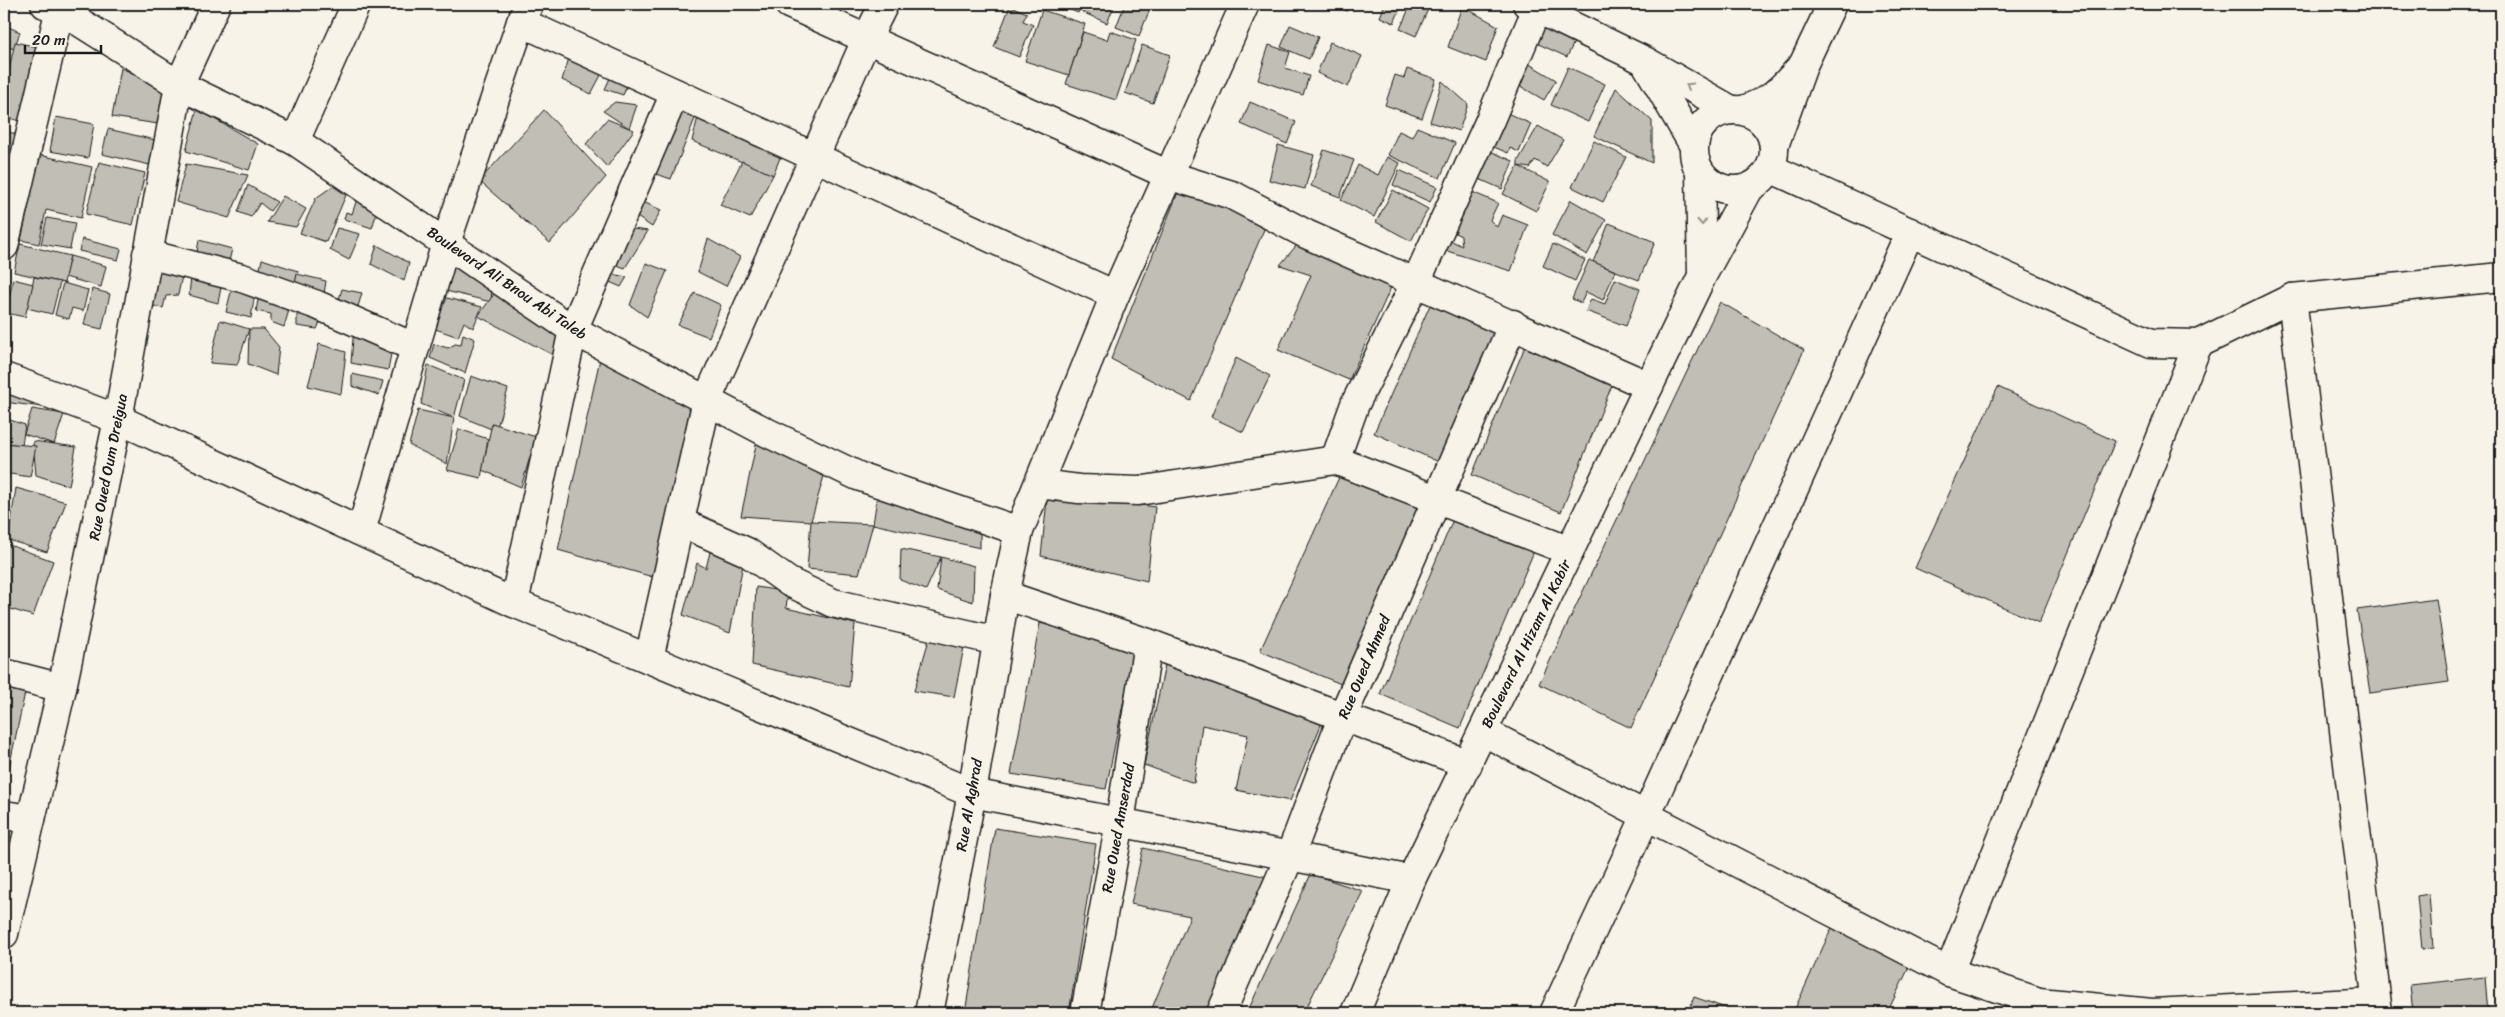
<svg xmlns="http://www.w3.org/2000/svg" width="2505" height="1017" font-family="Sriracha,sans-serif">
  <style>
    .building { fill: #c0beb5; stroke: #1c1c1c }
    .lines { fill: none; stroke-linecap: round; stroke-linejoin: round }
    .street-casing { stroke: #1c1c1c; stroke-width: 31 }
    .secondary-casing { stroke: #1c1c1c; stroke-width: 31 }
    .street { stroke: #f7f3e8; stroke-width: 28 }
    .secondary { stroke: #f7f3e8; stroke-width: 28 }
    .oneway { stroke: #94928c }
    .labels { text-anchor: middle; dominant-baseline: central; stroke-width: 4; stroke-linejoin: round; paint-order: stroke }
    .street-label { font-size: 15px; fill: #1c1c1c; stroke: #f7f3e8 }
  </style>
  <rect width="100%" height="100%" fill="#f7f3e8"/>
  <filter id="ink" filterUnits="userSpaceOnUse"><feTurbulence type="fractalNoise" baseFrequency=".02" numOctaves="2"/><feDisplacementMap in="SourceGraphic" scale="10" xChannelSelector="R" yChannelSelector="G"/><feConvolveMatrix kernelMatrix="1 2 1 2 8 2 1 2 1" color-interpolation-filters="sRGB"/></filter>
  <g filter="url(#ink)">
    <g class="building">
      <path d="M1056 4H1082L1078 13Z"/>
      <path d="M1086 4H1115L1107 23 1082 12Z"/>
      <path d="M1125 4H1152L1139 36 1116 27Z"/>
      <path d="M1330 4H1350L1347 11Z"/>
      <path d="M1385 4H1402L1394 23 1380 17Z"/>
      <path d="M1411 4 1430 5 1416 36 1400 29Z"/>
      <path d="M1010 6 1027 13 1023 21 1033 25 1019 57 994 47Z"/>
      <path d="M1462 6 1498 26 1486 62 1448 47Z"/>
      <path d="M1042 10 1085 24 1069 75 1025 61Z"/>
      <path d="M1544 20 1577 36 1567 57 1534 42Z"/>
      <path d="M4 25 20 32 14 49 4 45Z"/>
      <path d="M1290 25 1318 37 1309 59 1281 47Z"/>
      <path d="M1110 31 1136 40 1116 100 1066 84 1083 32 1107 40Z"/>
      <path d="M15 42 38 47 21 121 4 117V93Z"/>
      <path d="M1330 42 1362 56 1348 87 1317 73Z"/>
      <path d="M1142 45 1170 55 1153 103 1125 93Z"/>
      <path d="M1269 45 1290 52 1285 68 1309 76 1303 95 1258 80Z"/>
      <path d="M573 46 608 62 591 94 562 80Z"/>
      <path d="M1526 62 1556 80 1544 100 1515 83Z"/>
      <path d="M616 65 631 76 623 95 605 89Z"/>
      <path d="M1568 67 1605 84 1588 122 1551 105Z"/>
      <path d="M121 68 172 90 158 124 112 117Z"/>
      <path d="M1407 69 1436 79 1422 118 1385 105 1395 75 1404 78Z"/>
      <path d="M1442 81 1468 104 1459 131 1430 122Z"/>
      <path d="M1616 88 1652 121V163L1594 136Z"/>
      <path d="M672 99 696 116 671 179 642 169Z"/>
      <path d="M615 102 637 105 629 128 603 111Z"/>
      <path d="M1250 102 1296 122 1287 144 1241 124Z"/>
      <path d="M1494 107 1531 124 1519 152 1510 148 1508 153 1480 141Z"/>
      <path d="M197 109 258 144 249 170 186 151Z"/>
      <path d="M700 109 786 143 773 175 692 141Z"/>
      <path d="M544 110 606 177 550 243 479 181Z"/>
      <path d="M56 117 94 124 88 158 50 151Z"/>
      <path d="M607 119 634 130 607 167 586 144Z"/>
      <path d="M1538 126 1563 140 1547 167 1535 160 1530 168 1518 166V161Z"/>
      <path d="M1417 127 1455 143 1440 178 1388 155 1399 131 1412 137Z"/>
      <path d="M108 129 155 140 150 165 102 154Z"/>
      <path d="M4 131 16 134 4 192Z"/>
      <path d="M1594 141 1626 157 1603 202 1572 187Z"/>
      <path d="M1278 145 1314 155 1305 189 1269 180Z"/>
      <path d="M1481 147 1513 161 1502 189 1470 175Z"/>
      <path d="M1324 150 1354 160 1340 197 1311 186Z"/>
      <path d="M40 155 92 167 81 218 46 210 39 244 21 240Z"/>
      <path d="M1387 157 1400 163 1374 217 1341 200 1358 165 1378 175Z"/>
      <path d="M742 161 773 175 750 218 720 205Z"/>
      <path d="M99 162 145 173 133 225 86 214Z"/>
      <path d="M186 164 248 175 229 218 176 202Z"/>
      <path d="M1518 166 1550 182 1536 211 1503 194Z"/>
      <path d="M1399 170 1437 187 1430 202 1393 185Z"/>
      <path d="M1183 180 1268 220 1191 401 1111 359Z"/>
      <path d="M248 185 277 202 270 211 260 203 251 217 238 212Z"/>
      <path d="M333 186 346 195 326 242 300 233 316 198Z"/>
      <path d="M1393 190 1428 209 1411 241 1376 222Z"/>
      <path d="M1472 192 1498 203 1490 220 1497 227 1502 215 1528 225 1511 271 1444 250 1446 238 1462 246 1461 236 1445 228Z"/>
      <path d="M283 196 306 209 296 227 267 222Z"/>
      <path d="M630 196 661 210 652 227 625 209Z"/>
      <path d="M357 199 379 206 372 228 344 219 346 212 352 214Z"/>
      <path d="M1571 200 1606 220 1587 255 1552 235Z"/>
      <path d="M47 218 75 223 70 249 41 244Z"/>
      <path d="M1609 223 1655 242 1639 280 1593 262Z"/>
      <path d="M617 227 648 231 625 268 603 260Z"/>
      <path d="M337 228 360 234 349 260 330 250Z"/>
      <path d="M1306 234 1397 274 1349 380 1278 350 1311 275 1280 265Z"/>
      <path d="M82 239 121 249 118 260 79 251Z"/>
      <path d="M708 239 740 257 726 286 698 272Z"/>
      <path d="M199 240 232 249 227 269 195 263Z"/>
      <path d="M20 244 70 256 64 283 14 272Z"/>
      <path d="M1553 244 1585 260 1575 281 1543 266Z"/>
      <path d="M377 245 409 263 404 281 371 264Z"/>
      <path d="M70 256 106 266 101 287 65 277Z"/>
      <path d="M262 259 298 271 293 293 257 284Z"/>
      <path d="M452 259 493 276 491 302 446 291Z"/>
      <path d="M1589 260 1615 271 1603 300 1586 292 1581 303 1572 299Z"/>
      <path d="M158 261 184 266 178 295 166 296 163 308 145 305Z"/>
      <path d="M646 263 667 271 647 317 630 305Z"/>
      <path d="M192 268 223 277 218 303 189 295Z"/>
      <path d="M297 274 326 281 322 307 293 293Z"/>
      <path d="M611 274 627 277 621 287 596 276Z"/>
      <path d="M34 277 60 282 52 314 27 308Z"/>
      <path d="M13 279 33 284 25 317 6 313Z"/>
      <path d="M1615 279 1640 289 1626 326 1586 311 1591 299 1605 304Z"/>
      <path d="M234 280 256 287 251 318 226 312Z"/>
      <path d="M63 283 88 290 83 311 72 308 69 319 55 315Z"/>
      <path d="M92 289 110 294 102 329 84 325Z"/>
      <path d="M260 289 292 300 284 327 271 322V314L256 311Z"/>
      <path d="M342 289 362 293 351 330 331 326Z"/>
      <path d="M497 290 563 324 553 355 478 316Z"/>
      <path d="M695 293 721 305 709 337 678 325Z"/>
      <path d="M447 298 482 307 473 328 464 322 458 337 433 328Z"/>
      <path d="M1720 302 1804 350 1631 728 1539 684Z"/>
      <path d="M297 303 326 308 317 329 297 326Z"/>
      <path d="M1430 305 1495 334 1439 462 1374 433Z"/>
      <path d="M220 320 249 329 237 365 210 363Z"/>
      <path d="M354 326 394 338 388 370 351 363Z"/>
      <path d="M249 329H264L279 347 276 375 248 364Z"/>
      <path d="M463 334 475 339 465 373 430 358 434 344 448 348 455 344 461 345Z"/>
      <path d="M319 344 346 352 341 394 308 386Z"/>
      <path d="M1526 344 1614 380 1561 512 1472 475Z"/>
      <path d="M603 345 707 400 667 581 558 550Z"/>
      <path d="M1236 358 1270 376 1243 432 1211 417Z"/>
      <path d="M428 365 464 380 454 418 421 404Z"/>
      <path d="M352 374 383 381 379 395 352 386Z"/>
      <path d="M471 376 508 389 496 431 460 416Z"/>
      <path d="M4 378 88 413 4 402Z"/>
      <path d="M1998 387 2115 441 2039 623 1915 568Z"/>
      <path d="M32 409 64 414 54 444 24 434Z"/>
      <path d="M418 410 454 418 447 464 409 445Z"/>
      <path d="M4 418 25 425 22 445 4 443Z"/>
      <path d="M492 423 536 437 521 487 482 470Z"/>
      <path d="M459 429 488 439 481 478 447 470Z"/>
      <path d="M757 440 828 462 811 521 741 516Z"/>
      <path d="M33 441 76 447 69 486 36 475Z"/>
      <path d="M4 443 36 446 30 477 4 473Z"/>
      <path d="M1341 473 1420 509 1341 684 1260 651Z"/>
      <path d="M16 488 66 502 47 552 8 540Z"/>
      <path d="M1048 491 1155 507 1147 581 1041 556Z"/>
      <path d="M878 492 980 518V548L873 524Z"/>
      <path d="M4 497 10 499 4 534Z"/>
      <path d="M1457 510 1537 544 1460 728 1380 694Z"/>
      <path d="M811 521 873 524 859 574 807 569Z"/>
      <path d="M4 543 53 561 33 616 4 607Z"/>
      <path d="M711 548 744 559 730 633 683 615 697 563 706 568Z"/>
      <path d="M901 549 941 557 926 590 900 580Z"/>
      <path d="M941 557 974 566 973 602 937 590Z"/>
      <path d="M756 587 788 592 786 608 855 624 849 687 752 665Z"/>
      <path d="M2436 599 2449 682 2370 693 2357 610Z"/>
      <path d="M1040 623 1134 649 1106 789 1011 774Z"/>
      <path d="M930 636 965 642 954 697 914 691Z"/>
      <path d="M1168 650 1325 715 1290 801 1236 790 1248 735 1202 725 1194 783 1144 765Z"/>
      <path d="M4 678 27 683 6 782H4Z"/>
      <path d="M995 828 1096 844 1069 1013H965Z"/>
      <path d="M1143 848 1267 877 1210 1013H1150L1190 916 1131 904Z"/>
      <path d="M1311 874 1363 891 1304 1013H1247Z"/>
      <path d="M2429 894 2433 948 2422 949 2417 896Z"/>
      <path d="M1834 923 1913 959 1887 1013H1793Z"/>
      <path d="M2485 977 2488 1013H2413L2410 985Z"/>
      <path d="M1694 997 1740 1013H1688Z"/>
    </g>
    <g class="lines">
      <defs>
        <g id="street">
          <path d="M45 4 59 9 179 85 295 141 573 330 768 433 858 476 1019 531"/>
          <path d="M789 4 1171 176 1232 195 1306 234 1649 386"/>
          <path d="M521 22 1115 295"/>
          <path d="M295 141 356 4"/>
          <path d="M1770 168 2151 343 2198 344 2292 298 2501 277"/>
          <path d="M4 246 61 4"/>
          <path d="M147 254 242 278 317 305 414 347"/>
          <path d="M2292 298 2378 1013"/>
          <path d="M4 377 118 419 514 603 972 793 1411 880"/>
          <path d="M1335 460 1355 404 1416 282 1490 120 1537 8"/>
          <path d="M1039 484 1079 489 1138 491 1335 460 1570 551"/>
          <path d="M680 522 747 552 789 582 833 603 997 641"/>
          <path d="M361 531 446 243 521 22 529 4"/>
          <path d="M1005 595 1148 643 1468 764"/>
          <path d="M514 603 573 330 675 93"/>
          <path d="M649 659 707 400 867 38 884 4"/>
          <path d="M4 673 62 688"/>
          <path d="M1484 732 1949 972 2039 1002 2152 1013 2376 1002"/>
          <path d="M4 815 31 819"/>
          <path d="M4 934 62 688 118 419 179 85 216 4"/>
          <path d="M1949 972 2198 344"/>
          <path d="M929 1013 972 793 1005 595 1019 531 1115 295 1245 4"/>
          <path d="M1085 1013 1120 822 1148 643"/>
          <path d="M1221 1013 1290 856 1342 718 1513 324"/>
          <path d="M1554 1013 1646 816 1910 232"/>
        </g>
        <g id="secondary">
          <path d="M1527 4 1645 61 1731 110"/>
          <path d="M1645 62 1694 146"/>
          <path d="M1743 110C1769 101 1780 91 1798 70"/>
          <circle cx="1734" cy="150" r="40"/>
          <path d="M1774 146 1804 63 1832 4"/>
          <path d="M1700 173 1702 275"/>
          <path d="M1355 1013 1411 880 1702 276 1750 187"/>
        </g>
      </defs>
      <use href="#street" class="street-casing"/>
      <use href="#secondary" class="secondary-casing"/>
      <use href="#street" class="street"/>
      <use href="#secondary" class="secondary"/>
    </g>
    <defs><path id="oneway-chevron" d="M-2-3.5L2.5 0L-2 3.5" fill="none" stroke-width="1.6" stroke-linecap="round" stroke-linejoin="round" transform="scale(1.25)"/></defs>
    <g class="oneway">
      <use href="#oneway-chevron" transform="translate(1689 86) rotate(-150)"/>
      <use href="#oneway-chevron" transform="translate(1702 222) rotate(87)"/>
    </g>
  </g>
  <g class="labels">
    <g class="street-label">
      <text transform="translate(507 283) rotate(34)">Boulevard Ali Bnou Abi Taleb</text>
      <text transform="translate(108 467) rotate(-79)">Rue Oued Oum Dreigua</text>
      <text transform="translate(1526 644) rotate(-64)">Boulevard Al Hizam Al Kabir</text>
      <text transform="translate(1364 667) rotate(-67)">Rue Oued Ahmed</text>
      <text transform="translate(969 805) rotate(-80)">Rue Al Aghrad</text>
      <text transform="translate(1118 828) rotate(-80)">Rue Oued Amserdad</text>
    </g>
  </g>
  <rect width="2505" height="1017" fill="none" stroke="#f7f3e8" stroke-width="20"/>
  <rect x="10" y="10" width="2485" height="997" fill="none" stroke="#1c1c1c" stroke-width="2" filter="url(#ink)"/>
  <path d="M25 45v8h76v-8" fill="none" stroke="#1c1c1c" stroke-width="2.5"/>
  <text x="32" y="45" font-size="15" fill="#1c1c1c" stroke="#f7f3e8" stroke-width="4" paint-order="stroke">20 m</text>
</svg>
